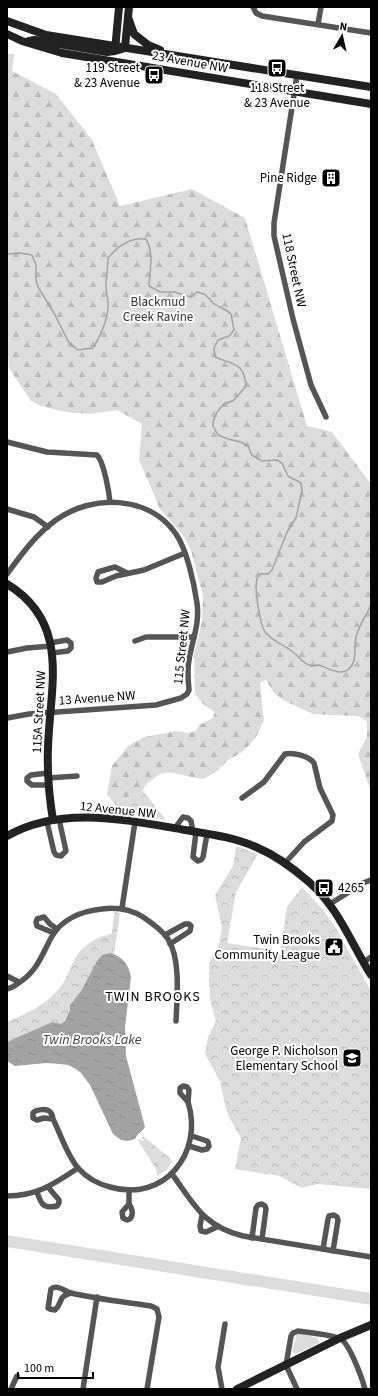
<svg xmlns="http://www.w3.org/2000/svg" width="378" height="1396" font-family="'Source Sans 3',sans-serif">
  <style>
    .grass { fill: #dcdcdc }
    .forest { fill: url(#forest-firs) }
    .park { fill: url(#park-crowns) }
    .water { fill: url(#water-ripples) }
    .lines { fill: none; stroke-linecap: round; stroke-linejoin: round }
    .stream { stroke: #a3a3a3; stroke-width: 1.5 }
    .street { stroke: #555; stroke-width: 5.5 }
    .secondary { stroke: #222; stroke-width: 8 }
    .labels { text-anchor: middle; dominant-baseline: central; stroke-width: 4; stroke-linejoin: round; paint-order: stroke }
    .street-label { font-size: 13px; fill: #000; stroke: #fff }
    .poi-label { font-size: 13px; fill: #000; stroke: #fff; text-anchor: end }
    .park-label { font-size: 13px; fill: #333; stroke: #fff }
    .neighbourhood-label { font-size: 14px; letter-spacing: 1px; fill: #000; stroke: #fff }
    .water-label { font-size: 14px; font-style: italic; fill: #444; stroke: #fff }
  </style>
  <defs>
    <pattern id="forest-firs" width="22" height="20" patternUnits="userSpaceOnUse"><rect width="22" height="20" fill="#dcdcdc"/><path d="M5 1l3.5 6h-7zM16 11l3.5 6h-7z" fill="#bbb"/></pattern>
    <pattern id="park-crowns" width="20" height="18" patternUnits="userSpaceOnUse"><rect width="20" height="18" fill="#dcdcdc"/><path d="M2 6a3 3 0 1 1 6 0M12 15a3 3 0 1 1 6 0" fill="none" stroke="#bbb"/></pattern>
    <pattern id="water-ripples" width="26" height="14" patternUnits="userSpaceOnUse"><rect width="26" height="14" fill="#a3a3a3"/><path d="M2 4q2-2 4 0t4 0M15 11q2-2 4 0t4 0" fill="none" stroke="#8b8b8b"/></pattern>
  </defs>
  <rect width="100%" height="100%" fill="#fff"/>
  <g class="grass">
    <path d="M7 1235 371 1293V1305L7 1247Z"/>
    <path d="M297 1333 318 1338 319 1343 296 1354 292 1351Z"/>
  </g>
  <path class="forest" d="M7 54H14L12 71 56 94 92 140 120 206 192 189 245 218 307 426 332 432 371 484V792L358 754 367 737V722L362 718 357 716 313 714 285 701 274 693 266 680 261 682 260 685 264 720 255 739 242 752 227 761 217 771 205 778 201 779 169 772 160 774 149 782 144 787 143 791 115 804 107 795 112 766 128 746 144 737 177 731 189 733 197 730 199 725 213 718 215 712 204 705 195 694 194 654 202 621 203 596 191 550 183 535 160 509 139 460 142 424 117 410 90 414 65 412 41 406 31 401 9 368 8 355 7 353Z"/>
  <g class="park">
    <path d="M143 791 166 820 124 813 115 804Z"/>
    <path d="M236 846 258 854 236 892 227 943 280 951 287 907 302 887 324 911 334 925 371 991V1189L317 1184 301 1188 280 1176 235 1169 241 1138 229 1117 225 1105 220 1081 205 1054 208 1037 216 1021 211 1004 209 985V962L218 949 222 928 215 895 233 866Z"/>
    <path d="M114 912 120 913 114 954 111 953 89 977 81 991 70 1005V1010L65 1021 61 1024 52 1022 7 1042V1022C29 1013 54 1001 66 978 71 968 74 957 82 949 87 944 93 940 100 937 104 935 108 936 112 933Z"/>
    <path d="M142 1137H144L170 1158 172 1162 167 1170 157 1176V1171L138 1140 140 1139 142 1141 144 1140 142 1138Z"/>
  </g>
  <path class="water" d="M111 953C123 957 129 965 131 977L125 1027 126 1056 145 1127C142 1132 137 1134 135 1139L128 1141 121 1140 113 1134 90 1085 81 1073 76 1069 68 1065 60 1064 46 1063 15 1066 7 1061V1042L52 1022 61 1024 65 1021 70 1010V1005L81 991 97 961 102 955Z"/>
  <g class="lines">
    <path class="stream" d="M7 254 20 253 32 255 36 265V280L38 287 54 313 69 343 78 350 93 348C101 335 108 320 108 304 108 298 106 292 106 286 106 277 108 267 108 258 118 246 130 237 146 239 154 252 150 270 149 286L160 292H174L191 297 197 292C209 295 206 296 213 303 218 307 226 309 231 314L234 330 229 336 218 340 214 348 215 357C233 365 244 362 246 386L234 400 223 405 217 412 213 422V426L218 435 228 439 241 442 248 446 252 455 262 461 277 460 282 463 288 476 301 483 302 491 296 518 287 532 272 570 268 574H260C259 575 257 577 257 579 254 588 260 625 265 632 272 641 284 645 293 652 298 656 303 663 309 665 312 666 316 665 319 665 328 668 341 677 350 668 357 661 354 647 356 638 358 626 366 616 371 605"/>
    <g class="street">
      <path d="M253 7 256 13 262 16 371 33"/>
      <path d="M318 24 321 7"/>
      <path d="M297 75 274 223V236L293 319 311 385 326 417"/>
      <path d="M7 442 47 452 97 455C104 462 109 492 110 502"/>
      <path d="M7 509 34 517 48 527"/>
      <path d="M127 573 115 567 98 572 96 578 97 582H102L116 576 144 570 185 553"/>
      <path d="M7 574C21 555 36 534 56 520 92 494 149 495 176 534 187 550 194 583 197 603 200 623 192 641 189 660 187 670 188 680 189 690L187 694 181 698 156 705 29 714 7 718"/>
      <path d="M135 641 146 637H194"/>
      <path d="M50 643 67 640 71 643V648L68 651 52 653"/>
      <path d="M7 652 27 648 51 646"/>
      <path d="M48 773 31 775 27 778V781L32 785H48"/>
      <path d="M48 778 77 776"/>
      <path d="M242 798 264 782 285 754C293 752 309 756 314 763L320 788 333 815 332 821 304 842 285 863"/>
      <path d="M47 822 54 852 56 855 61 856 66 851 59 819"/>
      <path d="M175 828 183 817 188 818 191 821 193 832"/>
      <path d="M196 832 193 857 198 861 201 860 203 857 207 834"/>
      <path d="M330 904 363 883 371 880"/>
      <path d="M122 908 135 822"/>
      <path d="M54 933 37 926 36 922 37 919 44 917 50 924 57 929"/>
      <path d="M165 935 185 924H189L191 926 190 931 170 944"/>
      <path d="M364 962 371 957"/>
      <path d="M7 976 19 982"/>
      <path d="M7 989C12 988 16 985 20 982 37 971 42 955 51 938 61 919 82 911 102 909 117 907 130 909 143 917 152 923 162 930 168 939 181 959 177 998 176 1021"/>
      <path d="M183 1086 187 1087 189 1090 188 1102 180 1093V1088Z"/>
      <path d="M53 1119C53 1118 52 1114 51 1113 48 1108 36 1109 33 1113V1118L37 1120 44 1118 53 1119C61 1135 67 1155 78 1168 86 1177 98 1184 110 1187 164 1203 204 1153 188 1102"/>
      <path d="M189 1146 202 1150 207 1149 209 1146 208 1142 207 1141 192 1136"/>
      <path d="M172 1174C194 1204 203 1226 243 1236L371 1257"/>
      <path d="M37 1192C41 1204 43 1209 57 1206L59 1203V1200L48 1187"/>
      <path d="M7 1196C37 1196 54 1184 78 1168"/>
      <path d="M129 1204C132 1208 134 1214 130 1219L127 1220 123 1218 122 1212Z"/>
      <path d="M129 1204V1190"/>
      <path d="M202 1215 200 1226 201 1231 206 1232 217 1227"/>
      <path d="M252 1238 256 1208 258 1205 262 1204 265 1206 266 1209 262 1239"/>
      <path d="M323 1249 328 1219 329 1216 334 1215 337 1217 338 1220 333 1251"/>
      <path d="M72 1293C57 1296 63 1303 55 1310L50 1309 48 1308 51 1289C57 1284 64 1291 71 1293 97 1299 124 1302 151 1306L157 1309 159 1317 147 1389"/>
      <path d="M11 1389 17 1376"/>
      <path d="M83 1389 97 1297"/>
      <path d="M222 1389 218 1367 225 1324"/>
      <path d="M297 1389 286 1365 291 1336 293 1333 298 1331C305 1332 335 1335 341 1339 350 1345 362 1378 365 1389"/>
    </g>
    <g class="secondary">
      <path d="M128 17 134 34 148 45 160 50"/>
      <path d="M7 21 46 35 371 87"/>
      <path d="M7 34 22 41 62 53 371 104"/>
      <path d="M29 41 35 40 107 52 115 51 122 49"/>
      <path d="M125 47 129 7"/>
      <path d="M115 50 119 7"/>
      <path d="M7 584C71 623 50 686 48 747 47 772 49 796 53 820"/>
      <path d="M7 836C61 805 127 820 185 830 209 834 233 837 256 847 275 855 293 868 309 882 338 907 351 943 371 975"/>
      <path d="M237 1389 340 1338 371 1325"/>
    </g>
  </g>
  <defs>
    <symbol id="bus-square" viewBox="-11 -11 22 22"><rect x="-9" y="-9" width="18" height="18" rx="4" fill="#000" stroke="#fff"/><path d="M-5-6H5V4H4V6H2V4H-2V6H-4V4H-5ZM-3.5-4V0h7V-4ZM-3.5 1.2v1.5H-2V1.2ZM2 1.2v1.5H3.5V1.2Z" fill="#fff"/></symbol>
    <symbol id="building-square" viewBox="-11 -11 22 22"><rect x="-9" y="-9" width="18" height="18" rx="4" fill="#000" stroke="#fff"/><path d="M-4-6H4V6H1V3H-1V6H-4ZM-2.5-4.3h1.7v1.8h-1.7ZM.8-4.3h1.7v1.8H.8ZM-2.5-1h1.7V.8h-1.7ZM.8-1h1.7V.8H.8Z" fill="#fff"/></symbol>
    <symbol id="civic-square" viewBox="-11 -11 22 22"><rect x="-9" y="-9" width="18" height="18" rx="4" fill="#000" stroke="#fff"/><path d="M-.6-6.5H3V-4.5H.6V-3L4-1V1h2V6H-6V1h2V-1L-.6-3ZM-1.2 2.5V6h2.4V2.5Z" fill="#fff"/></symbol>
    <symbol id="school-square" viewBox="-11 -11 22 22"><rect x="-9" y="-9" width="18" height="18" rx="4" fill="#000" stroke="#fff"/><path d="M0-5L7-2L0 1L-7-2ZM-4 1L0 2.5L4 1V4Q0 6-4 4Z" fill="#fff"/></symbol>
  </defs>
  <g fill-rule="evenodd">
    <use href="#bus-square" x="266" y="57" width="22" height="22"/>
    <use href="#bus-square" x="143" y="64" width="22" height="22"/>
    <use href="#building-square" x="320" y="167" width="22" height="22"/>
    <use href="#bus-square" x="313" y="877" width="22" height="22"/>
    <use href="#civic-square" x="323" y="936" width="22" height="22"/>
    <use href="#school-square" x="341" y="1047" width="22" height="22"/>
  </g>
  <g class="labels">
    <g class="street-label">
      <text transform="translate(190 62) rotate(10)">23 Avenue NW</text>
      <text transform="translate(294 270) rotate(78)">118 Street NW</text>
      <text transform="translate(182 647) rotate(-84)">115 Street NW</text>
      <text transform="translate(97 698) rotate(-4)">13 Avenue NW</text>
      <text transform="translate(39 712) rotate(-87)">115A Street NW</text>
      <text transform="translate(118 810) rotate(6)">12 Avenue NW</text>
    </g>
    <g class="poi-label">
      <text x="140" y="68">119 Street<tspan x="140" dy="15">&amp; 23 Avenue</tspan></text>
      <text x="277" y="88" text-anchor="middle">118 Street<tspan x="277" dy="15">&amp; 23 Avenue</tspan></text>
      <text x="317" y="178">Pine Ridge</text>
      <text x="338" y="888" text-anchor="start">4265</text>
      <text x="320" y="940">Twin Brooks<tspan x="320" dy="15">Community League</tspan></text>
      <text x="338" y="1051">George P. Nicholson<tspan x="338" dy="15">Elementary School</tspan></text>
    </g>
    <g class="park-label">
      <text x="158" y="302">Blackmud<tspan x="158" dy="15">Creek Ravine</tspan></text>
    </g>
    <g class="neighbourhood-label">
      <text x="153" y="997">TWIN BROOKS</text>
    </g>
    <g class="water-label">
      <text x="92" y="1040">Twin Brooks Lake</text>
    </g>
  </g>
  <rect width="378" height="1396" fill="none" stroke="#000000" stroke-width="16"/>
  <g transform="translate(342 36) rotate(9)" stroke="#ffffff" stroke-width="3" paint-order="stroke">
  <path d="M0-3L7 15L0 10L-7 15Z" fill="#000000"/>
  <text y="-6" font-size="11" font-weight="bold" text-anchor="middle" fill="#000000">N</text>
  </g>
  <path d="M18 1372v6h75v-6" fill="none" stroke="#000000" stroke-width="2"/>
  <text x="24" y="1372" font-size="12" fill="#000000" stroke="#ffffff" stroke-width="3" paint-order="stroke">100 m</text>
</svg>
